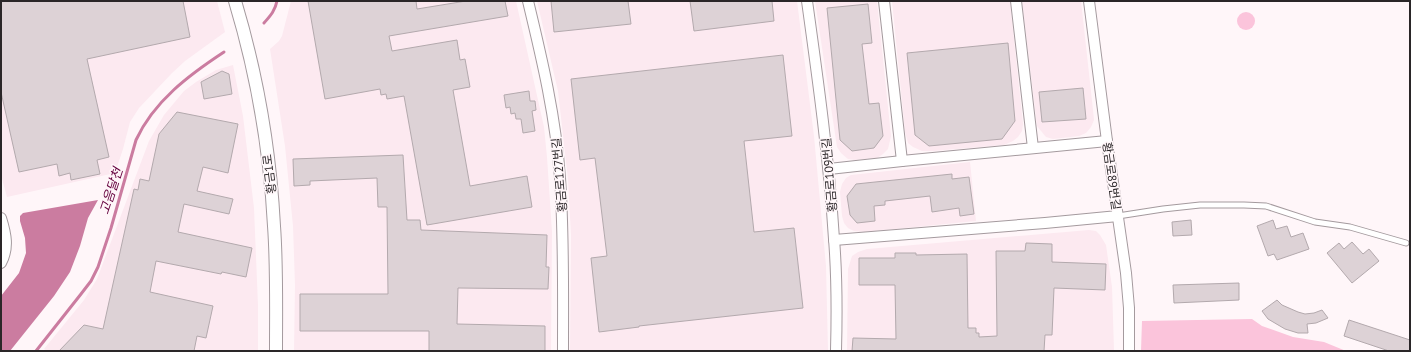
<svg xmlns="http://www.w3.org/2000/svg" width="1411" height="352" font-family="'PT Sans','Noto Sans KR',sans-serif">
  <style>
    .built { fill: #fce9f0 }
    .green { fill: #fbc4db }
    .water { fill: #cb7ca0 }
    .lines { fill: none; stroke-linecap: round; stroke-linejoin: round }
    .stream { stroke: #cb7ca0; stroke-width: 3 }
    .building { fill: #ddd2d6; stroke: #b3a9ad }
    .service-casing { stroke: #a49a9e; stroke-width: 7 }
    .minor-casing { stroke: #a49a9e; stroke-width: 12 }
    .tertiary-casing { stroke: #a49a9e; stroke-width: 14 }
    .service { stroke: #fff; stroke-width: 5 }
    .minor { stroke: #fff; stroke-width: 10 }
    .tertiary { stroke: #fff; stroke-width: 12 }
    .labels { text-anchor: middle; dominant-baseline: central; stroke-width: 3; stroke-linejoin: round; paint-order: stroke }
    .street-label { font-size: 12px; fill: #2a2628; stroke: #fff6f9 }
    .water-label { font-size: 13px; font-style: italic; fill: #64013d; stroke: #fff6f9 }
  </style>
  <rect width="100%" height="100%" fill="#fff6f9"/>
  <g class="built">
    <path d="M1 1H217L225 32 185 61 172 73 139 108 130 122 123 149 115 173 7 197 1 175Z"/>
    <path d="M291 1H516L544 127 547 157 552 232 551 351H294L295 285 293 226 285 146 270 49 279 41 282 36Z"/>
    <path d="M537 1H797L814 136 826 266 828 351H570L571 235 568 180 558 91Z"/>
    <path d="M815 1H877L891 136 888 149 883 154 877 158 855 160 848 159 841 153 837 147Z"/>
    <path d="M892 1H1010L1023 124 1022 131 1018 137 1013 141 1004 145 933 151H922L913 147 908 143 905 132Z"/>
    <path d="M1022 1H1081L1093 110 1094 120 1091 127 1086 133 1079 136 1053 139 1046 137 1037 126Z"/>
    <path d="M233 65 243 116 254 208 258 305V351H47L44 349 84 300 97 279 149 141 164 115 184 91 196 82 216 70Z"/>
    <path d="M970 162 976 221 865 232 854 231 848 228 844 223 842 216 840 192 842 184 846 178 851 175Z"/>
    <path d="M1089 230 1096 231 1100 235 1106 245 1112 287 1114 351H847L848 269 852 256 858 252 867 249Z"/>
  </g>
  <g class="green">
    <circle cx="1246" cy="21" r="9"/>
    <path d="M1252 319 1262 326 1293 337 1324 342 1346 351H1141L1142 321Z"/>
  </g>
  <path class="water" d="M98 200 88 218 80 246 70 272 54 296 10 351H1V296L19 273 26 253 25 238 20 221V216L23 213Z"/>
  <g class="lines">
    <g class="stream">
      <path d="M264 23C270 16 275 11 277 1"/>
      <path d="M36 351 81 294 91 281 98 267 111 228 136 140C154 101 189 75 224 52"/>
    </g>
  </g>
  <g class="building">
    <path d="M1 1H183L190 37 87 59 109 157 97 160 100 174 71 180 70 173 59 176 57 164 19 172 1 92Z"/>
    <path d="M308 1H416L417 9 466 1H505L508 16 389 36 392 51 457 40 460 60 465 59 470 87 453 90 470 186 527 176 532 207 427 225 404 96 387 99 386 94 381 95 380 89 325 99Z"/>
    <path d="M551 1H628L631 24 554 32Z"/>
    <path d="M690 1H772L774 21 694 31Z"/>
    <path d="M868 4 872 43 862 44 869 104 879 103 883 136 874 148 852 151 840 140 827 8Z"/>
    <path d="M1008 43 1015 121 1002 139 929 146 915 135 907 53Z"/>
    <path d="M783 55 792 136 744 141 754 232 794 228 803 308 639 326V327L599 332 591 258 607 256 595 158 580 160 571 79Z"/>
    <path d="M222 71 229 74 232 94 204 99 201 82Z"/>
    <path d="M1083 88 1086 119 1042 122 1039 92Z"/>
    <path d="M529 91 530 101H535L536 110 532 111 535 131 523 133 521 119H516L515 113 511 114 510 107 506 108 504 95Z"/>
    <path d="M177 112 238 124 228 173 203 167 197 191 233 199 229 214 184 204 178 232 252 248 246 277 222 272 221 274 156 261 150 292 213 306 206 338 197 336 194 351H59L84 325 103 329 134 189 138 190 140 179 149 181 159 134Z"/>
    <path d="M403 155 407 220H420L421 230 547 235 546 267H549L548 289 458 288 457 324 545 326V351H429V331H300V294H388L387 207H378L377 178 310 181V185L294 186 293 159Z"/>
    <path d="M952 174V179L969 177 974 214 960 216 959 208 932 212 930 196 885 201V205L874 206 875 221 857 223 850 215 847 196 856 184Z"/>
    <path d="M1191 220 1192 235 1173 236 1172 222Z"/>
    <path d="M1273 220 1276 229 1287 226 1291 237 1303 233 1309 249 1277 260 1274 254 1268 256 1257 226Z"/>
    <path d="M1352 242 1363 254 1369 249 1379 261 1352 283 1327 253 1339 243 1344 249Z"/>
    <path d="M1026 243 1052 244V262L1106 264 1105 290 1054 288 1052 335H1045L1044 351H852L853 338 896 339 895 285H859V258H895V253H916V255L967 254 968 328H976V333H979V337L997 336 996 251H1025Z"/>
    <path d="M1239 283V300L1174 303 1173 285Z"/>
    <path d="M1277 300 1282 305 1298 312 1305 314 1314 313 1322 310 1328 318 1316 323 1307 324 1308 333H1298L1285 329 1268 319 1262 311Z"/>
    <path d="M1349 320 1410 340V351H1389L1344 336Z"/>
  </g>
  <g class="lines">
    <defs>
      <path id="service" d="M1118 216 1163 209 1200 205H1244L1266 206 1315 222 1350 227 1406 243"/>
      <g id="minor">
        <path d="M528 1C542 59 556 118 560 178 564 235 563 293 563 351"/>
        <path d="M807 1C818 80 829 159 834 239 837 276 837 314 836 351"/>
        <path d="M884 1 902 161"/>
        <path d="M1016 1 1033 148"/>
        <path d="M1089 1 1107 141 1126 273 1129 308V351"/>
        <path d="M829 169 902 161 1107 141"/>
        <path d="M1 218C6 234 9 248 1 263"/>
        <path d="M834 240 1045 223 1118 216"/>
      </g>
      <path id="tertiary" d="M235 1C257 74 270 150 274 226 277 267 276 309 276 351"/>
    </defs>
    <use href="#service" class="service-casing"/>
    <use href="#minor" class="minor-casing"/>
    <use href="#tertiary" class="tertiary-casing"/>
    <use href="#service" class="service"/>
    <use href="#minor" class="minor"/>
    <use href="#tertiary" class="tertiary"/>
  </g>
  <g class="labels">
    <g class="street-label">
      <text transform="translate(269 174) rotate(-97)">황금1로</text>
      <text transform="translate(559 175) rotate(-95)">황금로127번길</text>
      <text transform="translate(829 175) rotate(-95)">황금로109번길</text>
      <text transform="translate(1112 176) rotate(82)">황금로89번길</text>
    </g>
    <g class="water-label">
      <text transform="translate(111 191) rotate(-72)">고음달천</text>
    </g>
  </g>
  <rect width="1411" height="352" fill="none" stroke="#2a2628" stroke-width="4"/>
</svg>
